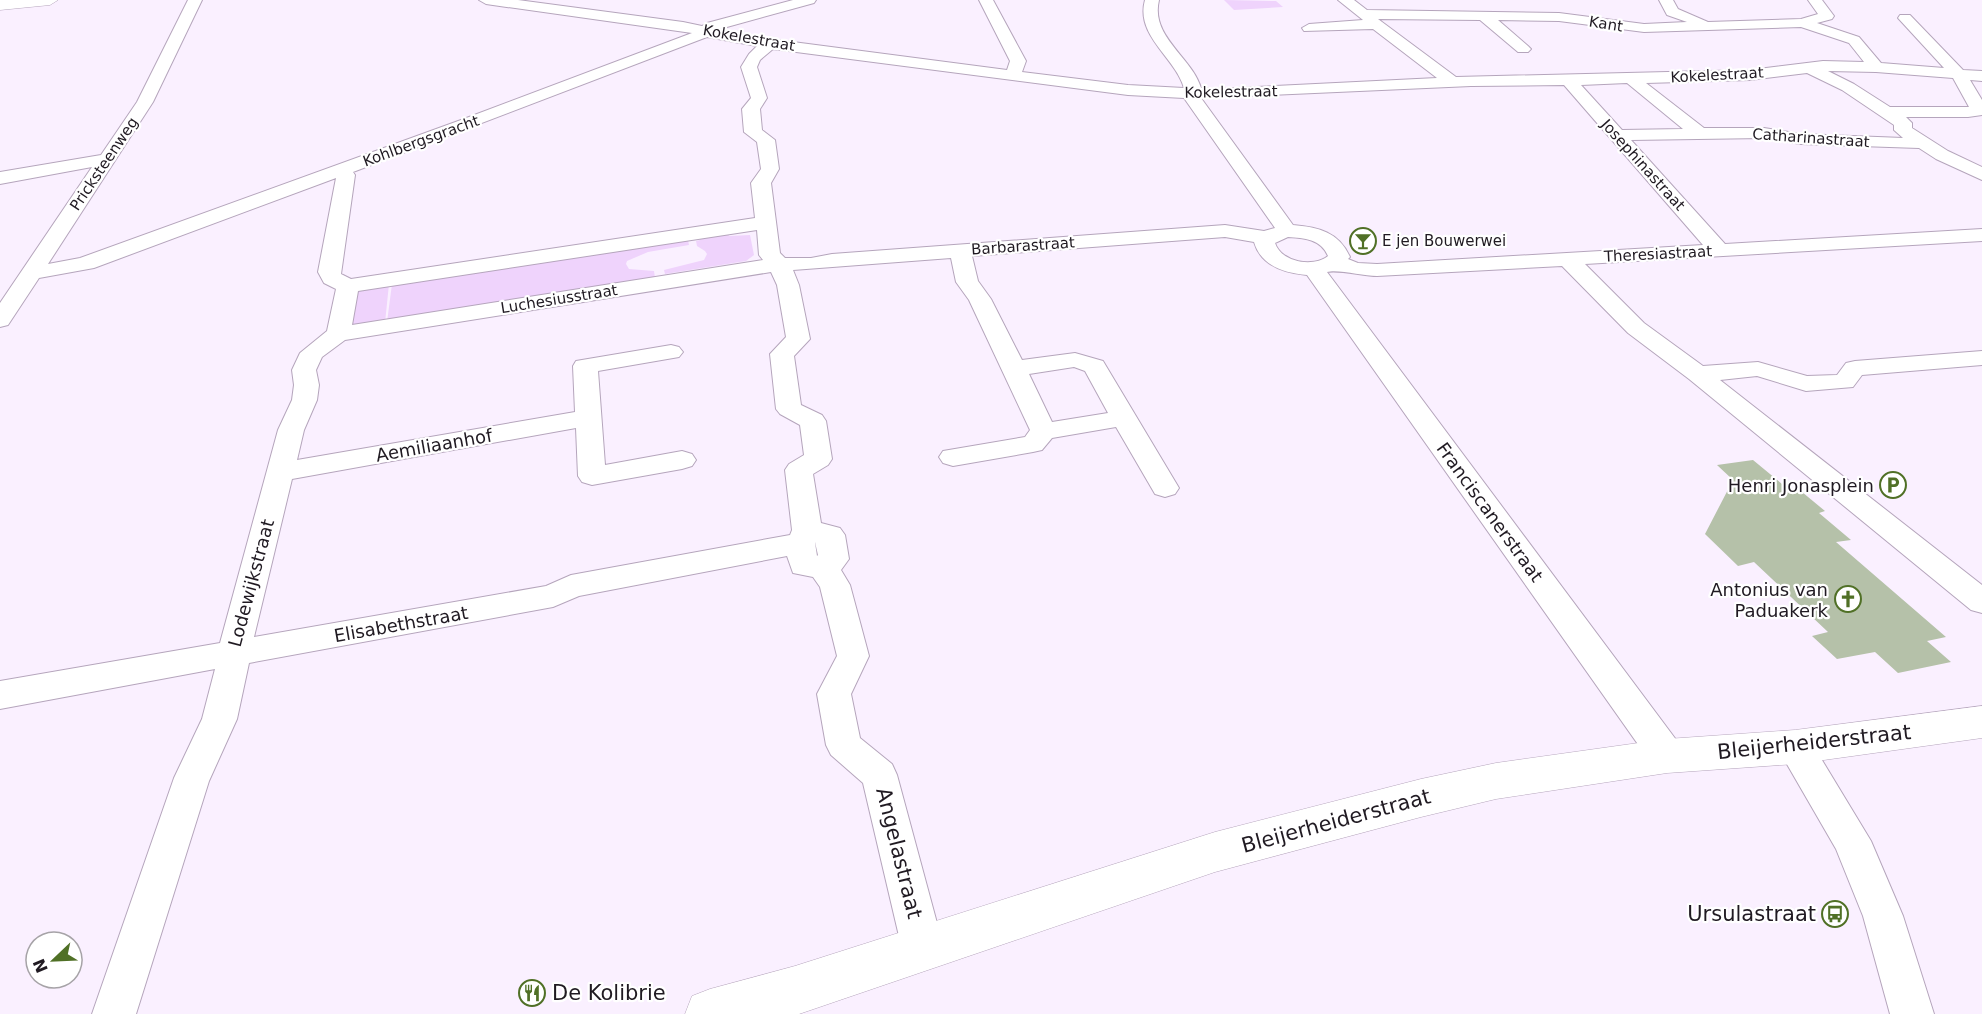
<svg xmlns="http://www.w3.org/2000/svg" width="1982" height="1014" font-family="'DejaVu Sans',sans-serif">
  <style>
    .green { fill: #efd3fc }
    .building { fill: #b5c1a9 }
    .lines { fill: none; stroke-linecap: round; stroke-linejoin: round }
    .minor-casing { stroke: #b5a5bc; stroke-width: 2 }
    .tertiary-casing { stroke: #b5a5bc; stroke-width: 1 }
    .minor { fill: #fff; fill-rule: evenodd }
    .tertiary { fill: #fff; fill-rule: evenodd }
    .labels { text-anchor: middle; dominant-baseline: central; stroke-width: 4.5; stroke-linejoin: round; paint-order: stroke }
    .far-street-label { font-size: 15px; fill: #201a22; stroke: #fff }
    .far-poi-label { font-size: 15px; fill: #201a22; stroke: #fff; text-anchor: start }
    .street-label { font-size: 18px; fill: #201a22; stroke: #fff }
    .poi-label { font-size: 18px; fill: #201a22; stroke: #fff; text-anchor: end }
    .near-street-label { font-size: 21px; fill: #201a22; stroke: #fff }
    .near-poi-label { font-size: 21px; fill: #201a22; stroke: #fff; text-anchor: end }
  </style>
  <rect width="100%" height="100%" fill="#faf0ff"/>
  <g class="green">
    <path d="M1224 0 1276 1 1283 7 1234 10Z"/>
    <path d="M728 233 729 236 750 235 754 255 746 261 665 274 664 270 704 260 707 254 705 251 697 246 696 241 700 240 699 238Z"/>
    <path d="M688 240 689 245 648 252 627 261 626 264 629 269 654 271 655 278 387 322 392 284Z"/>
    <path d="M389 284 385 323 355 325 351 324 356 293 362 289Z"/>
  </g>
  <path class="building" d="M1753 460 1793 493 1802 492 1825 511 1819 513 1851 540 1836 542 1946 637 1927 641 1951 662 1898 673 1875 652 1837 659 1812 636 1828 632 1754 562 1738 566 1705 534 1733 480 1717 465Z"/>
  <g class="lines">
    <defs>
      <g id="minor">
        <path d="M188 0H202L153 102 48 264 80 258 461 120 692 33 486 4 479 0H518L683 22 702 26 707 23 793 0H816L814 3 716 30 770 39 1007 70 1010 61 979 0H993L1026 61 1022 72 1128 85 1184 88C1175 57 1135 36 1145 0H1159C1150 37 1192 57 1201 88L1215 89 1437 78 1373 29 1304 31 1302 28 1309 24 1363 20 1338 0H1354L1367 10 1559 13 1644 24 1687 22 1667 15 1659 0H1673L1678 9 1708 22 1801 19 1818 14 1808 0H1822L1834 16 1832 19 1817 23 1859 37 1881 63 1944 68 1898 18 1900 15H1910L1963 70 1982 71V81L1970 80 1982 100V115L1968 117H1906L1912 123V128L1948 151 1982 167V180L1936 159 1919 148 1801 144 1764 138 1631 140 1725 244 1982 229V241L1585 264 1644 323 1703 366 1758 362 1807 376 1837 375 1846 363 1855 361 1982 351V365L1862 375 1853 387 1806 391 1757 376 1720 380 1982 585V613L1971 610 1689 379 1628 333 1562 266 1377 276C1363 276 1338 269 1327 272L1680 745 1685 756 1680 767 1667 771 1654 767 1307 275C1284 273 1261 266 1254 242L1225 237 972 256 978 281 991 299 1022 360 1075 353 1103 361 1179 488 1175 494 1165 497 1155 494 1116 427 1052 438 1042 450 1033 452 953 466 943 463 939 457 943 451 1025 437 1030 430 969 300 956 282 951 258 793 270 799 285 810 339 794 356 801 405 822 415 826 421 832 459 828 465 813 474 821 523 840 528 845 535 849 559 841 570 850 585 869 656 851 694 860 738 892 764 897 775 944 949 938 963 923 969 908 963 902 949 863 783 831 755 826 745 817 694 837 656 820 587 813 577 793 573 787 556 579 596 553 607 249 663 237 719 209 781 136 1014H92L174 778 202 719 215 669 0 709V681L220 643 278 430 292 400 294 385 292 370 300 353 327 331 336 289 324 283 318 272 336 178 94 268 39 278 8 325 0 327V303L92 167 0 184V172L101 155 137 102ZM1378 19 1480 20 1518 52H1528L1531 49 1528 46 1498 20 1559 21 1644 32 1801 27 1849 43 1864 62 1823 61 1750 70 1456 77ZM707 37 757 46 749 54 741 67 751 98 742 109 744 132 757 142 761 169 751 183 755 218 351 279 341 274 355 175 353 172ZM773 49 1128 95 1184 98 1275 228 1264 231 1225 225 832 254 811 258H785L780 253 771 183 779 169 775 140 762 130 760 109 767 98 757 67 760 60ZM1828 71 1876 72 1953 78 1969 107H1890L1854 84ZM1807 73 1842 90 1894 125V130L1903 138 1801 134 1764 128H1704L1646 83 1750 80ZM1627 83 1683 129 1622 130 1581 85ZM1564 85 1703 245 1377 264 1358 263 1348 259 1350 257C1339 232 1318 227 1293 225L1201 98 1471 86ZM757 230 759 255 763 260 352 325 358 291ZM1288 237C1304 238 1321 239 1328 256 1313 268 1281 262 1275 243ZM771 272 777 285 786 337 770 354 776 409 780 414 800 425 804 455 789 464 785 470 792 530 790 535 571 575 546 586 254 637 292 479 576 428 578 476 582 482 592 485 682 469 692 466 696 460 692 454 682 451 605 465 598 371 679 357 683 352 679 347 671 345 576 361 573 366 575 412 297 460 304 430 317 400 319 385 316 370 322 357 345 340ZM1074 367 1085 371 1108 413 1052 422 1029 374ZM815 542 818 555 817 556 815 543Z"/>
        <path d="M1795 732 1808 737 1871 841 1903 916 1934 1014H1890L1863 916 1836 849 1777 747 1782 737Z"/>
      </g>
      <g id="tertiary">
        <path d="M0 0H58L50 5 0 10Z"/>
        <path d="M1982 706V738L1795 764 1667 773 1496 799 1421 817 1215 872 799 1014H685L692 996 710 989 795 966 1215 832 1421 779 1496 763 1667 739 1795 730Z"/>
      </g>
    </defs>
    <use href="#minor" class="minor-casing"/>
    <use href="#tertiary" class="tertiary-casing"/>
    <use href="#minor" class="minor"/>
    <use href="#tertiary" class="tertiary"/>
  </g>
  <defs>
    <symbol id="bar-ring" viewBox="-11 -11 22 22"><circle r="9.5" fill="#fff" stroke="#507026" stroke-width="1.5"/><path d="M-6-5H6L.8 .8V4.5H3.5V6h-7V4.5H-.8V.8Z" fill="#507026"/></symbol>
    <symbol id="parking-ring" viewBox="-11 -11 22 22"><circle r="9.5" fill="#fff" stroke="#507026" stroke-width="1.5"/><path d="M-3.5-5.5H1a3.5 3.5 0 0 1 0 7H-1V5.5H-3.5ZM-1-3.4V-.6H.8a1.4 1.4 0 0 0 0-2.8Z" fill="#507026"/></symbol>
    <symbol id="church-ring" viewBox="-11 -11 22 22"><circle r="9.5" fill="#fff" stroke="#507026" stroke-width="1.5"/><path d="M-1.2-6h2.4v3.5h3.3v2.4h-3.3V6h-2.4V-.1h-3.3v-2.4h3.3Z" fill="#507026"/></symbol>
    <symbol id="bus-ring" viewBox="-11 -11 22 22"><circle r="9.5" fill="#fff" stroke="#507026" stroke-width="1.5"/><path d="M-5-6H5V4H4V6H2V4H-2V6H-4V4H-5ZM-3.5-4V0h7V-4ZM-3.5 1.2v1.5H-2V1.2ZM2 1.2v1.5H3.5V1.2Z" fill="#507026"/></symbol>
    <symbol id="restaurant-ring" viewBox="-11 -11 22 22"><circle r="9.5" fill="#fff" stroke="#507026" stroke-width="1.5"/><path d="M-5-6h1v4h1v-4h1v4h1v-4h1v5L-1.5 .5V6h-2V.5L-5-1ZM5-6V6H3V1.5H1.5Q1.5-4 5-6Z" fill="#507026"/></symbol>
  </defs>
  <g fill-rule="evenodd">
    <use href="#bar-ring" x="1348" y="226" width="30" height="30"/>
    <use href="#parking-ring" x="1878" y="470" width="30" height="30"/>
    <use href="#church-ring" x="1833" y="584" width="30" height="30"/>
    <use href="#bus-ring" x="1820" y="899" width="30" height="30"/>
    <use href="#restaurant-ring" x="517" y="978" width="30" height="30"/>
  </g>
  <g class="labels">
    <g class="far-street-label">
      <text transform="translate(1606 24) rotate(9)">Kant</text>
      <text transform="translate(749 38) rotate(10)">Kokelestraat</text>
      <text transform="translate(1717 75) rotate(-3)">Kokelestraat</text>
      <text transform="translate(1231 92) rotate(-1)">Kokelestraat</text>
      <text transform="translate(1811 138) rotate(4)">Catharinastraat</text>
      <text transform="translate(421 141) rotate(-20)">Kohlbergsgracht</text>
      <text transform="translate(104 164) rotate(-56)">Pricksteenweg</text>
      <text transform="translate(1643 165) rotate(48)">Josephinastraat</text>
      <text transform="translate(1023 246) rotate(-4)">Barbarastraat</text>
      <text transform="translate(1658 254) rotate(-3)">Theresiastraat</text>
      <text transform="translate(559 299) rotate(-9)">Luchesiusstraat</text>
    </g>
    <g class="far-poi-label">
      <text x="1382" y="241">E jen Bouwerwei</text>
    </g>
    <g class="street-label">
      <text transform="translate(434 445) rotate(-10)">Aemiliaanhof</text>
      <text transform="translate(1490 512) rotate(54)">Franciscanerstraat</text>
      <text transform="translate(251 583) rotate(-75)">Lodewijkstraat</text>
      <text transform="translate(401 624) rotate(-10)">Elisabethstraat</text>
    </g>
    <g class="poi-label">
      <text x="1874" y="485">Henri Jonasplein</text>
      <text x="1828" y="589">Antonius van<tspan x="1828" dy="21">Paduakerk</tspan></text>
    </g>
    <g class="near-street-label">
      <text transform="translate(1814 742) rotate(-6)">Bleijerheiderstraat</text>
      <text transform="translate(1336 821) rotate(-15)">Bleijerheiderstraat</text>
      <text transform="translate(899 853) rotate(76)">Angelastraat</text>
    </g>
    <g class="near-poi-label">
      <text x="1816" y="914">Ursulastraat</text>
      <text x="552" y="993" text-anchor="start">De Kolibrie</text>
    </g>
  </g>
  <g transform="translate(54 960) rotate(247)"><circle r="28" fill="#ffffff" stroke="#a6a3a7" stroke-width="1.5"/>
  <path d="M0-4.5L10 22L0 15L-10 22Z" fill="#507026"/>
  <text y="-9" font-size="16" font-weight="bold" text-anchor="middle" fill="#201a22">N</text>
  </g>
</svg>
